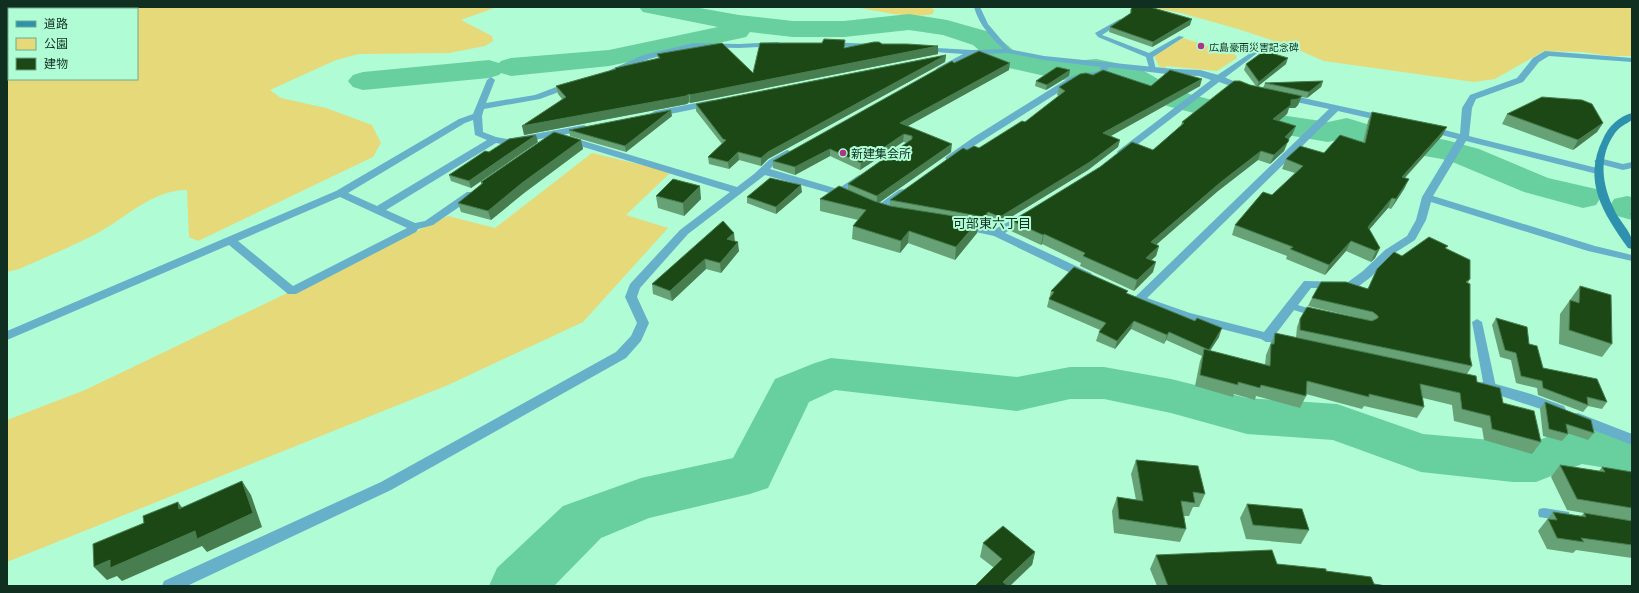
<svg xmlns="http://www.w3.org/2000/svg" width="1639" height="593" font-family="Literata,'Noto Sans JP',serif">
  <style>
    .green { fill: #e6d979; fill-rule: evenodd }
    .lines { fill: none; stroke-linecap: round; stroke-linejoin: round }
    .river { fill: #68cf9f; fill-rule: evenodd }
    .lane { fill: #67b0c9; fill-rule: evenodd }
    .street { fill: #67b0c9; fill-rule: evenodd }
    .secondary { fill: #2e91ad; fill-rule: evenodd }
    .wall { fill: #66a276 }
    .shaded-wall { fill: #487e4f }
    .building { fill: #1c4816; stroke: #487e4f }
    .poi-dot { fill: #ab3389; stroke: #b0fcd5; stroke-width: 1.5 }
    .labels { text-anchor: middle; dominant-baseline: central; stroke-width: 4; stroke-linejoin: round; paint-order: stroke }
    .far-poi-label { font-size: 10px; fill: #102f21; stroke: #b0fcd5; text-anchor: start }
    .poi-label { font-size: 12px; fill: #102f21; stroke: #b0fcd5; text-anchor: start }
    .neighbourhood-label { font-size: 13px; fill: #102f21; stroke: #b0fcd5 }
  </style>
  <rect width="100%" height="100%" fill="#b0fcd5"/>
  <g class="green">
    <path d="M7 7H497L461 20 492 36 493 41 485 46 449 53 359 54 336 60 270 90 281 98 326 108 372 125 381 143 373 157 198 241 189 237 187 190C151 190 125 219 94 235 70 247 44 258 19 269L7 272ZM9 9H137V79H9Z"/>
    <path d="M854 7H930L934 10 933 14C908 19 880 11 854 7Z"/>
    <path d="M1150 7H1632V56H1611L1582 52 1544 51 1495 79 1474 82 1324 61 1289 46 1238 29 1181 13Z"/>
    <path d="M1183 38 1236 55 1237 58 1217 71 1166 66 1165 69 1159 66 1154 56Z"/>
    <path d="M592 153 671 172 626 215 668 228 583 322 448 385 7 562V420L85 390 448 216 495 228Z"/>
  </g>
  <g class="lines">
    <g class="river">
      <path d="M639 7H694L739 15 793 21H844L909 14 947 20 993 33 1013 50 1026 55 1063 62 1096 59 1116 63 1144 71 1158 79 1177 86 1189 94 1259 112 1328 122 1347 118 1383 129 1446 140 1479 149 1548 178 1596 189 1601 197 1596 205 1583 208 1524 192 1455 163 1442 159 1378 148 1345 138 1328 142 1259 130 1167 106 1155 98 1138 91 1124 83 1112 80 1096 77 1063 80 1009 68 993 62 973 45 943 35 909 30 844 37H793L750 32 746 37 737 39 609 66 511 76 501 73 499 75 489 78 363 90 353 87 348 81 353 75 363 72 489 60 499 63 501 61 511 58 609 50 718 27 643 12Z"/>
      <path d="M1627 196 1632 197V220L1614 215 1609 207 1614 199Z"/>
      <path d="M831 358 1017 377 1070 367H1104L1171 379 1247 398 1337 404 1423 434 1513 442H1533L1579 426 1632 434V472L1582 464 1536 482H1513L1421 472 1333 440 1247 434 1171 413 1104 399H1070L1017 411 835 390 809 402 768 488 750 494 649 518 601 538 554 586H489L497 568 563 506 641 478 733 458 775 379 815 363Z"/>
    </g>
    <g class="lane">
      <path d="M974 7H980L988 24 1010 50V52H1006C993 39 979 26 974 7Z"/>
      <path d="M1120 19 1122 20V22L1102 35 1149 53 1179 36 1184 37 1153 57 1156 70 1150 71 1146 57 1098 37 1095 33Z"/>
      <path d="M1255 50 1260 51 1222 80H1216V76Z"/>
      <path d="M859 175 863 178 862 180 840 194 837 195 833 192Z"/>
      <path d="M1291 303 1321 312 1322 314 1317 317 1287 308 1286 306 1287 304Z"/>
      <path d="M1477 319 1482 322 1496 387 1494 390H1486L1484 387 1472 322Z"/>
      <path d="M1544 508 1569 512 1570 516 1569 520 1564 521 1539 517 1538 513 1539 509Z"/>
    </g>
    <g class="street">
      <path d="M776 42H779V46L739 48 694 47 649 59 617 72H611L610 70 643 55 694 43 739 44Z"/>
      <path d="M827 42 874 44 878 46 874 48 830 46H827Z"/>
      <path d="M919 47 972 50 1008 49 1044 56 1174 69 1200 70 1222 76 1249 88 1245 91 1219 82 1125 154H1119L1117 152 1119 150 1211 80 1199 76 1174 75 1109 67 1105 75 1078 80 950 161 947 160 945 158 947 156 974 137 1072 76 1099 71 1101 67 1044 60 1008 53 974 54 940 73 937 72 936 70 937 68 963 54 922 51 918 49Z"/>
      <path d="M1545 51 1632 58V62L1549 56 1539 62 1523 82 1476 99 1472 108 1469 136 1601 169 1602 171 1601 173 1597 174 1466 141 1433 196 1595 246 1632 255V261L1588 251 1431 202 1426 220 1415 240 1393 254 1371 277 1355 289 1311 288 1275 335 1291 339 1293 342 1291 345 1287 346 1269 342H1266L1261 339 1182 319 1134 303 1132 300 1329 109 1282 99 1281 97 1282 95 1285 94 1386 116 1391 119 1386 122 1338 111 1147 298 1190 313 1264 332 1304 281 1348 282 1363 271 1385 250 1407 236 1416 220 1422 197 1457 139 1426 131 1424 129 1426 127 1429 126 1460 134 1462 108 1470 95 1517 78 1533 58Z"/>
      <path d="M491 77 495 80 486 103 535 95 572 81 576 84 575 86 540 99 484 109 482 116 483 132 496 137 507 139 584 125 589 128 584 131 507 145 496 143 386 210 415 223 425 221 467 192H475L476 194 475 196 433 225 418 229 416 232 296 294H288L229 245 7 340V331L336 191 459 119 473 114 487 80ZM473 120 475 135 487 140 377 206 348 193 465 123ZM340 197 407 228 293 286 238 241Z"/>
      <path d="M712 100 715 101 716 103 715 105 655 117 650 114 655 111Z"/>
      <path d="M567 136 737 187 754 174 769 160 787 150 790 151 792 153 790 155 775 164 770 169 841 190 852 197 851 199H843L833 194 765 175 688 234 640 288 637 297 649 323 641 341 626 358 391 490 187 586H162L164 581 381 482 616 352 631 336 637 323 625 297 630 284 680 230 730 192 564 141 562 139 564 137Z"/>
      <path d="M1599 158 1623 164 1632 162V168L1623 170 1596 163 1594 161Z"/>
      <path d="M903 189 908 192 907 194 882 212H874L873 210 874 208 899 190Z"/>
      <path d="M1026 212 1031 215 1030 217 1005 233 1091 273 1093 276 1091 279H1083L994 236 957 228 956 226 961 223 995 229Z"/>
      <path d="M1485 381 1531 394 1564 406 1566 410 1564 414 1559 415 1480 389 1478 386 1480 383Z"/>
      <path d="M1578 413 1632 434V445L1573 422 1571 418 1573 414Z"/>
    </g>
    <path class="secondary" d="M1632 113V120C1626 124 1619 127 1615 133 1598 156 1602 185 1614 209 1618 219 1627 227 1631 237 1633 241 1632 246 1632 249L1628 248C1603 213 1582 181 1603 139 1608 127 1619 116 1632 113Z"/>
  </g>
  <g class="wall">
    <path d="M1131 9 1190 25 1152 47 1109 32 1110 27 1130 14Z"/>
    <path d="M882 44 938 46V54L690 103 689 102 687 104 524 135 562 99 558 94 556 86 615 70V68L658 58 657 54 753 73 845 48Z"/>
    <path d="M946 55 945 62 768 159 761 166 739 160 729 169 709 164 708 157 722 144 696 111V104Z"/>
    <path d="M954 63 1009 70 907 126 951 152 879 203 890 206V200L967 150 979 148 1025 122 1059 96 1057 95 1059 87 1093 75 1151 86H1200L1110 136 1120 140 1118 147 1088 170 998 225 987 220 983 225 978 224 977 233 955 260 908 243 900 253 852 239 853 226 858 220 820 211V199L848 190V184L907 143 903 142 860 170 830 156 795 175 773 168V161Z"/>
    <path d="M1246 64H1286L1258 86 1263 88 1265 83 1323 81 1321 87 1307 98 1301 97 1298 105 1295 108H1289L1287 114 1279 121 1296 126 1292 135 1289 139 1284 151 1270 164 1258 160 1218 191 1156 244 1159 246 1156 256 1151 260 1153 272 1134 291 1080 266 1081 263 1042 244 1041 245 1011 231 1012 221 1153 150 1181 126 1182 122 1250 85 1256 86 1244 70Z"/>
    <path d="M1070 70 1069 76 1046 90 1035 86 1036 81Z"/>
    <path d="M1372 112 1442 136 1405 178 1409 179 1404 189 1391 209 1388 208 1369 229 1380 248 1375 258 1371 262 1346 251 1325 275 1286 259 1287 256 1232 235 1235 225 1272 195 1295 173 1282 169 1286 159 1324 153 1363 142 1368 121Z"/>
    <path d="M1507 114 1603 123 1597 132 1573 150 1502 124Z"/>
    <path d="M672 116 626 152 570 136 569 130Z"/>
    <path d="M581 140 583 149 524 193 491 220 461 212 458 203 481 185V182Z"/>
    <path d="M538 142 471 188 451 181 449 175 489 152Z"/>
    <path d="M802 192 776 214 747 203V197Z"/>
    <path d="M656 196 701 199 684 216 658 208Z"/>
    <path d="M1632 211V216L1630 214Z"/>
    <path d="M734 233V241L739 251 721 273 706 269 672 301 653 294 652 284Z"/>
    <path d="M1446 249 1470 279 1468 283 1470 357 1472 366 1467 374 1503 403 1541 442 1532 454 1484 440 1482 428 1454 421 1452 405 1423 398 1424 407 1417 418 1364 406 1362 409 1306 394V396L1300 408 1256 396 1255 400 1234 394 1233 397 1195 386 1200 361 1202 356 1166 340 1164 344 1131 329 1115 349 1096 341 1099 332 1100 330 1047 307 1051 291 1127 294 1219 337 1210 351 1265 365 1266 355 1275 333 1296 338 1297 327 1300 319 1359 318 1308 306 1312 298 1368 288 1402 256Z"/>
    <path d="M1580 286 1612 344 1602 357 1559 344 1560 314Z"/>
    <path d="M1496 318 1529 344 1543 368 1607 402 1602 409 1588 406 1583 412 1538 395 1537 388 1516 383 1511 360 1500 357 1492 325Z"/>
    <path d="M1545 402 1594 433 1588 440 1567 433 1568 434 1562 441 1543 436 1540 409Z"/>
    <path d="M1136 460 1205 494 1199 507H1193L1189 516H1184L1186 529 1180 542 1114 533 1112 511 1117 497 1136 500 1131 474Z"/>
    <path d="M1560 465 1599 471 1602 467 1632 472V558L1576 550 1573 553 1547 549 1538 531 1553 512 1581 516 1584 513 1567 510 1551 477Z"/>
    <path d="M1247 504 1309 530 1301 544 1246 539 1240 518Z"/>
    <path d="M983 543 1035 552 1032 565 993 567 980 557Z"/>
    <path d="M1156 555 1277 564 1326 571 1374 584 1386 586H1157L1150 569Z"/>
  </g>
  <g class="shaded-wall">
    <path d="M1192 19 1190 25 1152 47 1153 42Z"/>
    <path d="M938 46V54L690 103V95Z"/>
    <path d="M946 55 945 62 768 159 761 166V158L768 152Z"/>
    <path d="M1288 58 1286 64 1257 87 1259 82Z"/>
    <path d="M1010 63 1009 70 899 131 900 123Z"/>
    <path d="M1070 70 1069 76 1046 90 1047 85Z"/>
    <path d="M1202 79 1200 86 1102 141 1103 133Z"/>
    <path d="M1323 81 1321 87 1307 98 1309 92Z"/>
    <path d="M689 94V102L687 104 524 135 522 126Z"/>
    <path d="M1302 96 1298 105 1295 108H1289L1287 114 1270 128 1273 119 1291 100Z"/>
    <path d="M671 110 672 116 626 152 625 146Z"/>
    <path d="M1603 123 1597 132 1573 150 1578 140Z"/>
    <path d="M1296 126 1292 135 1281 147 1285 137Z"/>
    <path d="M1447 127 1442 136 1397 186 1402 177Z"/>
    <path d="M904 134 903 142 860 170 861 163Z"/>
    <path d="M536 135 538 142 471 188 469 181Z"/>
    <path d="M1289 139 1284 151 1270 164 1274 155Z"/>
    <path d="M581 140 583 149 524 193 491 220 488 211 522 183Z"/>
    <path d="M1120 140 1118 147 1088 170 998 225 1000 217Z"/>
    <path d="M952 144 951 152 877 204V196Z"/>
    <path d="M830 149V156L795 175V167Z"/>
    <path d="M1261 151 1258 160 1218 191 1148 252 1151 242 1221 182Z"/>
    <path d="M738 152 739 160 729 169 728 162Z"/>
    <path d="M1409 179 1404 189 1391 209 1396 199Z"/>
    <path d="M801 185 802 192 776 214V207Z"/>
    <path d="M700 186 701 199 684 216 683 203Z"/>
    <path d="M1392 198 1388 208 1363 237 1368 227Z"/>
    <path d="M988 212 987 220 983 225 984 217Z"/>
    <path d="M979 220 977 233 955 260 956 247Z"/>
    <path d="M909 231 908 243 900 253 901 241Z"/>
    <path d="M734 233 735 242 727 239Z"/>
    <path d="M1044 234 1042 244 1041 245 1043 235Z"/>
    <path d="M1351 241 1346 251 1325 275 1329 265Z"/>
    <path d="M738 242 739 251 721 273 720 263Z"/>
    <path d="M1159 246 1156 256 1143 268 1146 258Z"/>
    <path d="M1380 248 1375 258 1371 262 1376 251Z"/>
    <path d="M705 259 706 269 672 301 670 291Z"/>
    <path d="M1156 262 1153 272 1134 291 1137 280Z"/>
    <path d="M1134 321 1131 329 1115 349 1117 341Z"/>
    <path d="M1222 328 1219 337 1205 358 1209 350Z"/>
    <path d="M1169 332 1166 340 1164 344 1167 335Z"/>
    <path d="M242 481 251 495 262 527 207 552 202 546 122 581 117 576 107 580 94 567 110 560 195 531Z"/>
    <path d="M178 502 188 516 179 509Z"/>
    <path d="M1035 552 1032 565 1010 586H1002L1003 582Z"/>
  </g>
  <g class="building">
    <path d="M1133 7H1150L1192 19 1153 42 1110 27 1131 13V9Z"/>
    <path d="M824 39 845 40 844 48 874 42H879L882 44H907L938 46 690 95 689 94 686 96 522 126 566 97 556 86 616 69 615 68 660 58 657 54 722 43 753 73 760 43H822Z"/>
    <path d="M979 51 1010 63 900 123 952 144 877 196 848 184 912 139V136L904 134 861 163 830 149 795 167 773 161 952 61 954 63Z"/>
    <path d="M1264 51 1288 58 1259 82 1246 64Z"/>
    <path d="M946 55 768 152 761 158 738 152 728 162 708 157 726 140 723 139 696 104Z"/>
    <path d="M1057 67 1070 70 1047 85 1036 81Z"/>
    <path d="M1103 70 1151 86 1170 70 1202 79 1103 133 1120 140 1090 162 1000 217 988 212 984 217 890 200 963 148 967 150 974 146 979 148 1022 121 1025 122 1065 91 1059 87 1080 74 1086 73 1093 75Z"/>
    <path d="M1234 81H1240L1250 85 1302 96 1298 99 1291 100V105L1273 119 1296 126 1285 137 1289 139 1288 142 1274 155 1261 151 1221 182 1151 242 1159 246 1146 258 1156 262 1137 280 1083 256 1085 253 1044 234 1043 235 1012 221 1100 167 1132 142 1153 150 1184 123 1182 122Z"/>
    <path d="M1323 81 1309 92 1265 83Z"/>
    <path d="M1542 97 1582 100 1592 104 1603 123 1578 140 1507 114Z"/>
    <path d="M671 110 625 146 569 130Z"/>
    <path d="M1372 112 1447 127 1402 177 1409 179 1396 199 1392 198 1368 227 1380 248 1376 251 1351 241 1329 265 1290 249 1293 247 1235 225 1263 192 1272 195 1303 166 1286 159 1300 146 1324 153 1340 135 1365 143Z"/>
    <path d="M554 132 581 140 522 183 488 211 458 203 483 183 481 182Z"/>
    <path d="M536 135 469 181 449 175 485 151 489 152 509 139Z"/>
    <path d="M770 178 801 185 776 207 747 197Z"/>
    <path d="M673 179 700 186 683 203 656 196Z"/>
    <path d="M839 186 874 201 890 206 979 220 956 247 909 231 901 241 853 226 866 210 820 199Z"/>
    <path d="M723 221 734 233 727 239 738 242 720 263 705 259 670 291 652 284Z"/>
    <path d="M1429 237 1448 246 1445 248 1470 260V279L1466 282 1470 284V357L1472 366 1300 330V319L1307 307 1372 321 1378 318V316L1373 312 1312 298 1321 282H1346L1368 289 1377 269 1394 252 1402 256Z"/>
    <path d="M1074 267 1128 291 1126 293 1195 321 1197 318 1222 328 1209 350 1169 332 1167 335 1134 321 1117 341 1099 332 1106 323 1049 299 1054 292 1051 291Z"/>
    <path d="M1580 286 1611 295 1612 344 1569 330 1570 300 1579 303Z"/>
    <path d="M1496 318 1527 327 1529 344 1537 346 1543 368 1597 379 1607 402 1587 397 1588 405 1543 388 1542 381 1521 376 1516 353 1505 350Z"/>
    <path d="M1275 333 1476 376 1477 382 1500 388 1503 403 1534 411 1541 442 1492 429 1490 416 1462 409 1460 393 1420 384 1424 407 1369 394V397L1307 381 1306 396 1261 385 1260 388 1238 382V385L1200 375 1204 349 1270 366 1271 344H1274Z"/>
    <path d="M1545 402 1591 420 1594 433 1566 424 1568 434 1549 429Z"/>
    <path d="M1136 460 1198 466 1205 494 1193 492 1195 503 1181 501 1186 529 1119 519 1117 497 1143 501Z"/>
    <path d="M1560 465 1605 472 1602 467 1632 472V508L1577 499Z"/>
    <path d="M242 481 253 513 197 539 195 531 110 568V560L94 567 93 544 144 523 143 516 178 502 179 509Z"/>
    <path d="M1247 504 1302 509 1309 530 1253 525Z"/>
    <path d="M1553 512 1586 517 1584 513 1632 521V545L1581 538 1584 542 1557 538 1548 519 1557 520Z"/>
    <path d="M1003 526 1035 552 1003 582 1008 586H975L1002 559 983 543Z"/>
    <path d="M1272 550 1277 564 1326 569V571L1371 577 1374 584 1386 586H1168L1156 555Z"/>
  </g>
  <g class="poi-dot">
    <circle cx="1201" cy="46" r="4"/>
    <circle cx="843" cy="153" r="4"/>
  </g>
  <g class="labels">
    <g class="far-poi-label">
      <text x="1209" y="46">広島豪雨災害記念碑</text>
    </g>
    <g class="poi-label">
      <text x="851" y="153">新建集会所</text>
    </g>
    <g class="neighbourhood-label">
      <text x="992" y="222">可部東六丁目</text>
    </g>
  </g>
  <rect width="1639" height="593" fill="none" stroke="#102f21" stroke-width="16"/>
  <rect x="8" y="8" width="130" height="72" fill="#b0fcd5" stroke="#70aa8d"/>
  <rect x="16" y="21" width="20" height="6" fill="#2e91ad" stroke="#70aa8d"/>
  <text x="44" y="28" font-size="12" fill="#102f21">道路</text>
  <rect x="16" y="38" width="20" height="12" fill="#e6d979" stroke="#70aa8d"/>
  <text x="44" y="48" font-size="12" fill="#102f21">公園</text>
  <rect x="16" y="58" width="20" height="12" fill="#1c4816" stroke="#70aa8d"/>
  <text x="44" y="68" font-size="12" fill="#102f21">建物</text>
</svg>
